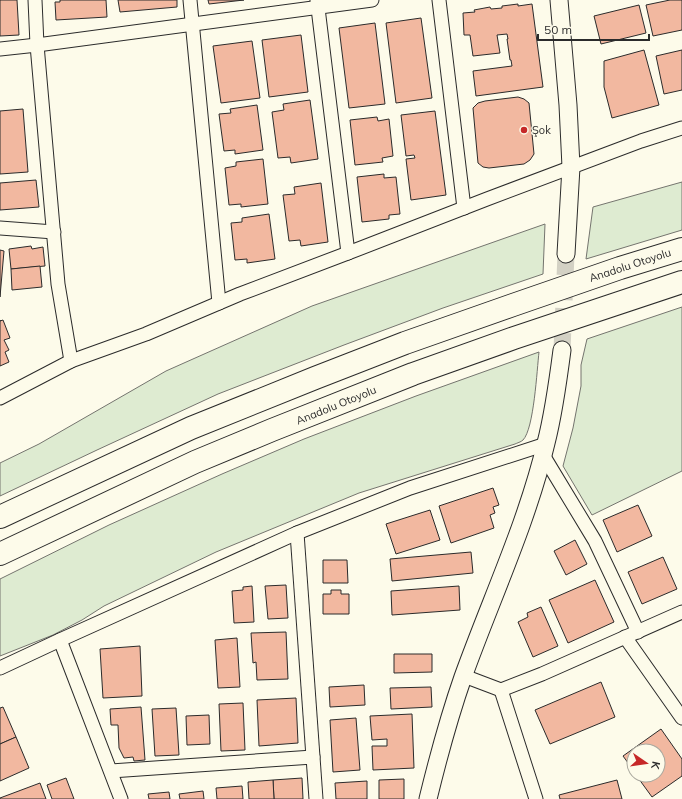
<svg xmlns="http://www.w3.org/2000/svg" width="682" height="799" font-family="Mulish,sans-serif">
  <style>
    .green { fill: #deebd1; stroke: #74746e }
    .building { fill: #f2b8a0; stroke: #2b2b2b }
    .lines { fill: none; stroke-linecap: round; stroke-linejoin: round }
    .tertiary-tunnel { stroke: #d3d1c4; stroke-width: 17; stroke-dasharray: 17 8; stroke-linecap: butt }
    .minor-casing { stroke: #2b2b2b; stroke-width: 15 }
    .tertiary-casing { stroke: #2b2b2b; stroke-width: 19 }
    .motorway-casing { stroke: #2b2b2b; stroke-width: 24 }
    .minor { stroke: #fdfbea; stroke-width: 13 }
    .tertiary { stroke: #fdfbea; stroke-width: 17 }
    .motorway { stroke: #fdfbea; stroke-width: 22 }
    .poi-dot { fill: #c62828; stroke: #fdfbea; stroke-width: 1.5 }
    .labels { text-anchor: middle; dominant-baseline: central; stroke-width: 3; stroke-linejoin: round; paint-order: stroke }
    .poi-label { font-size: 11px; fill: #2b2b2b; stroke: #fdfbea; text-anchor: start }
    .street-label { font-size: 11px; fill: #2b2b2b; stroke: #fdfbea }
  </style>
  <rect width="100%" height="100%" fill="#fdfbea"/>
  <g class="green">
    <path d="M682 182V230L586 259 593 207Z"/>
    <path d="M545 224 543 274 443 308 344 345 218 394 97 450 0 496V463L39 444 166 371 312 306Z"/>
    <path d="M682 307V471L592 515 563 466 573 428 581 386V365L587 339Z"/>
    <path d="M539 352C537 369 534 429 523 440 521 442 517 443 515 444L359 493 216 552 104 606 82 620 53 635 0 656V579L109 525 222 474 304 439 416 396Z"/>
  </g>
  <g class="building">
    <path d="M0 0H17L19 35 0 36Z"/>
    <path d="M60 0H106L107 17 56 20 55 2H60Z"/>
    <path d="M118 0H177V7L120 12Z"/>
    <path d="M208 0H244L209 4Z"/>
    <path d="M670 0H682V30L653 36 646 5Z"/>
    <path d="M518 4V6L532 4 543 87 476 96 473 71 512 66 511 60H510L507 39H508L507 34 497 35 500 53 473 56 470 35H464L463 13 475 12 474 10 490 7 491 9 502 8V6Z"/>
    <path d="M639 5 646 33 601 44 594 16Z"/>
    <path d="M421 18 432 98 396 103 386 23Z"/>
    <path d="M375 23 385 104 349 108 339 28Z"/>
    <path d="M301 35 308 92 269 97 262 40Z"/>
    <path d="M252 41 260 98 221 103 213 46Z"/>
    <path d="M644 50 659 105 612 118 604 87V61Z"/>
    <path d="M682 50V90L664 94 656 56Z"/>
    <path d="M518 97 524 99 529 103 534 154 530 160 524 164 489 168 483 167 478 163 473 108 478 103 485 101Z"/>
    <path d="M310 100 318 159 291 163 290 157 278 158 272 112 284 110 283 104Z"/>
    <path d="M257 105 263 150 235 154V150L224 151 219 114 231 113 230 109Z"/>
    <path d="M23 109 28 172 0 174V111Z"/>
    <path d="M435 111 446 195 411 200 406 159 415 158 414 155 406 156 401 115Z"/>
    <path d="M377 117 378 121 389 119 393 156 382 158 383 162 355 165 350 120Z"/>
    <path d="M263 159 268 204 241 207V204L229 205 225 168 236 166V162Z"/>
    <path d="M384 174V178L396 177 400 214 389 215V219L362 222 357 177Z"/>
    <path d="M36 180 39 207 0 210V183Z"/>
    <path d="M321 183 328 242 301 246 300 240 289 241 283 195 295 194 294 187Z"/>
    <path d="M269 214 275 259 247 263V259L235 260 231 223 242 222V218Z"/>
    <path d="M31 246 32 249 43 247 45 266 11 269 9 249Z"/>
    <path d="M0 250 4 251 0 297Z"/>
    <path d="M40 266 42 287 12 290 11 269Z"/>
    <path d="M0 320V321L3 320 10 338 4 340 9 350 5 352 9 362 0 366Z"/>
    <path d="M493 488 499 505 493 507 495 513 490 515 494 528 451 543 439 506Z"/>
    <path d="M638 505 652 536 617 552 603 520Z"/>
    <path d="M430 510 440 540 396 554 386 524Z"/>
    <path d="M575 540 587 564 566 575 554 551Z"/>
    <path d="M471 552 473 573 392 581 390 559Z"/>
    <path d="M663 557 677 589 642 604 628 572Z"/>
    <path d="M323 560H347L348 583H323Z"/>
    <path d="M595 580 614 622 568 643 549 600Z"/>
    <path d="M286 585 288 618 268 619 265 586Z"/>
    <path d="M252 586 254 622 234 623 232 591 243 590V587Z"/>
    <path d="M459 586 460 610 392 615 391 591Z"/>
    <path d="M331 590H341V594H349V614H323V594H331Z"/>
    <path d="M541 607 558 646 533 657 518 622 528 617 527 613Z"/>
    <path d="M286 632 288 679 257 680 256 662 253 663 251 633Z"/>
    <path d="M237 638 240 687 218 688 215 640Z"/>
    <path d="M140 646 142 696 103 698 100 649Z"/>
    <path d="M394 654H432V672L394 673Z"/>
    <path d="M601 682 615 717 550 744 535 710Z"/>
    <path d="M364 685 365 705 330 707 329 687Z"/>
    <path d="M431 687 432 707 391 709 390 688Z"/>
    <path d="M296 698 298 743 259 746 257 700Z"/>
    <path d="M243 703 245 750 221 751 219 704Z"/>
    <path d="M3 707 16 737 0 744V708Z"/>
    <path d="M141 707 145 760 134 761 133 757 124 758 119 748 118 725H111L110 709Z"/>
    <path d="M176 708 179 755 155 756 152 709Z"/>
    <path d="M412 714 414 768 373 770 372 746H387V739L372 740 370 716Z"/>
    <path d="M209 715 210 744 187 745 186 716Z"/>
    <path d="M356 718 360 770 333 772 330 720Z"/>
    <path d="M661 729 682 759V776L652 797 636 775H658V751H634V771L623 756Z"/>
    <path d="M16 737 29 768 0 781V744Z"/>
    <path d="M66 778 74 799H52L47 785Z"/>
    <path d="M302 778 303 799H274L273 780Z"/>
    <path d="M404 779V799H379V780Z"/>
    <path d="M273 780 274 799H249L248 782Z"/>
    <path d="M617 780 622 799H560L559 795Z"/>
    <path d="M367 781V799H336L335 783Z"/>
    <path d="M40 783 46 799H0V798Z"/>
    <path d="M242 786 243 799H217L216 788Z"/>
    <path d="M203 791 204 799H180L179 794Z"/>
    <path d="M169 792 170 799H149L148 794Z"/>
  </g>
  <g class="lines">
    <path class="tertiary-tunnel" d="M562 350 566 254"/>
    <defs>
      <g id="minor">
        <path d="M35 0 37 45 58 284 71 361 146 334 240 294 348 253 487 199 641 141 682 128"/>
        <path d="M190 0 219 303"/>
        <path d="M317 0 348 253"/>
        <path d="M439 0 464 208"/>
        <path d="M0 49 37 45 372 0"/>
        <path d="M0 228 54 232"/>
        <path d="M0 398 71 361"/>
        <path d="M543 455 595 541 638 632"/>
        <path d="M297 533 316 799"/>
        <path d="M625 637 682 718"/>
        <path d="M60 640 121 799"/>
        <path d="M0 668 60 640 297 533 410 488 546 444"/>
        <path d="M464 676 501 690 542 674 682 612"/>
        <path d="M501 690 536 799"/>
        <path d="M111 771 313 757"/>
      </g>
      <g id="tertiary">
        <path d="M559 0 568 105 571 167 566 254"/>
        <path d="M428 799C438 758 449 717 463 677 491 599 527 523 546 443 554 412 558 381 562 350"/>
      </g>
      <g id="motorway">
        <path d="M0 517 191 428 315 378 405 343 513 305 620 268 682 249"/>
        <path d="M0 554 195 462 272 430 413 374 514 338 682 282"/>
      </g>
    </defs>
    <use href="#minor" class="minor-casing"/>
    <use href="#tertiary" class="tertiary-casing"/>
    <use href="#motorway" class="motorway-casing"/>
    <use href="#minor" class="minor"/>
    <use href="#tertiary" class="tertiary"/>
    <use href="#motorway" class="motorway"/>
  </g>
  <circle class="poi-dot" cx="524" cy="130" r="4"/>
  <g class="labels">
    <g class="poi-label">
      <text x="532" y="130">Şok</text>
    </g>
    <g class="street-label">
      <text transform="translate(630 265) rotate(-18)">Anadolu Otoyolu</text>
      <text transform="translate(336 405) rotate(-22)">Anadolu Otoyolu</text>
    </g>
  </g>
  <g transform="translate(646 763) rotate(103)"><circle r="19" fill="#fdfbea" stroke="#a9a89e"/>
  <path d="M0-3L7 15L0 10L-7 15Z" fill="#c62828"/>
  <text y="-6" font-size="11" font-weight="bold" text-anchor="middle" fill="#2b2b2b">K</text>
  </g>
  <path d="M538 34v6h111v-6" fill="none" stroke="#2b2b2b" stroke-width="2"/>
  <text x="544" y="34" font-size="12" fill="#2b2b2b" stroke="#fdfbea" stroke-width="3" paint-order="stroke">50 m</text>
</svg>
